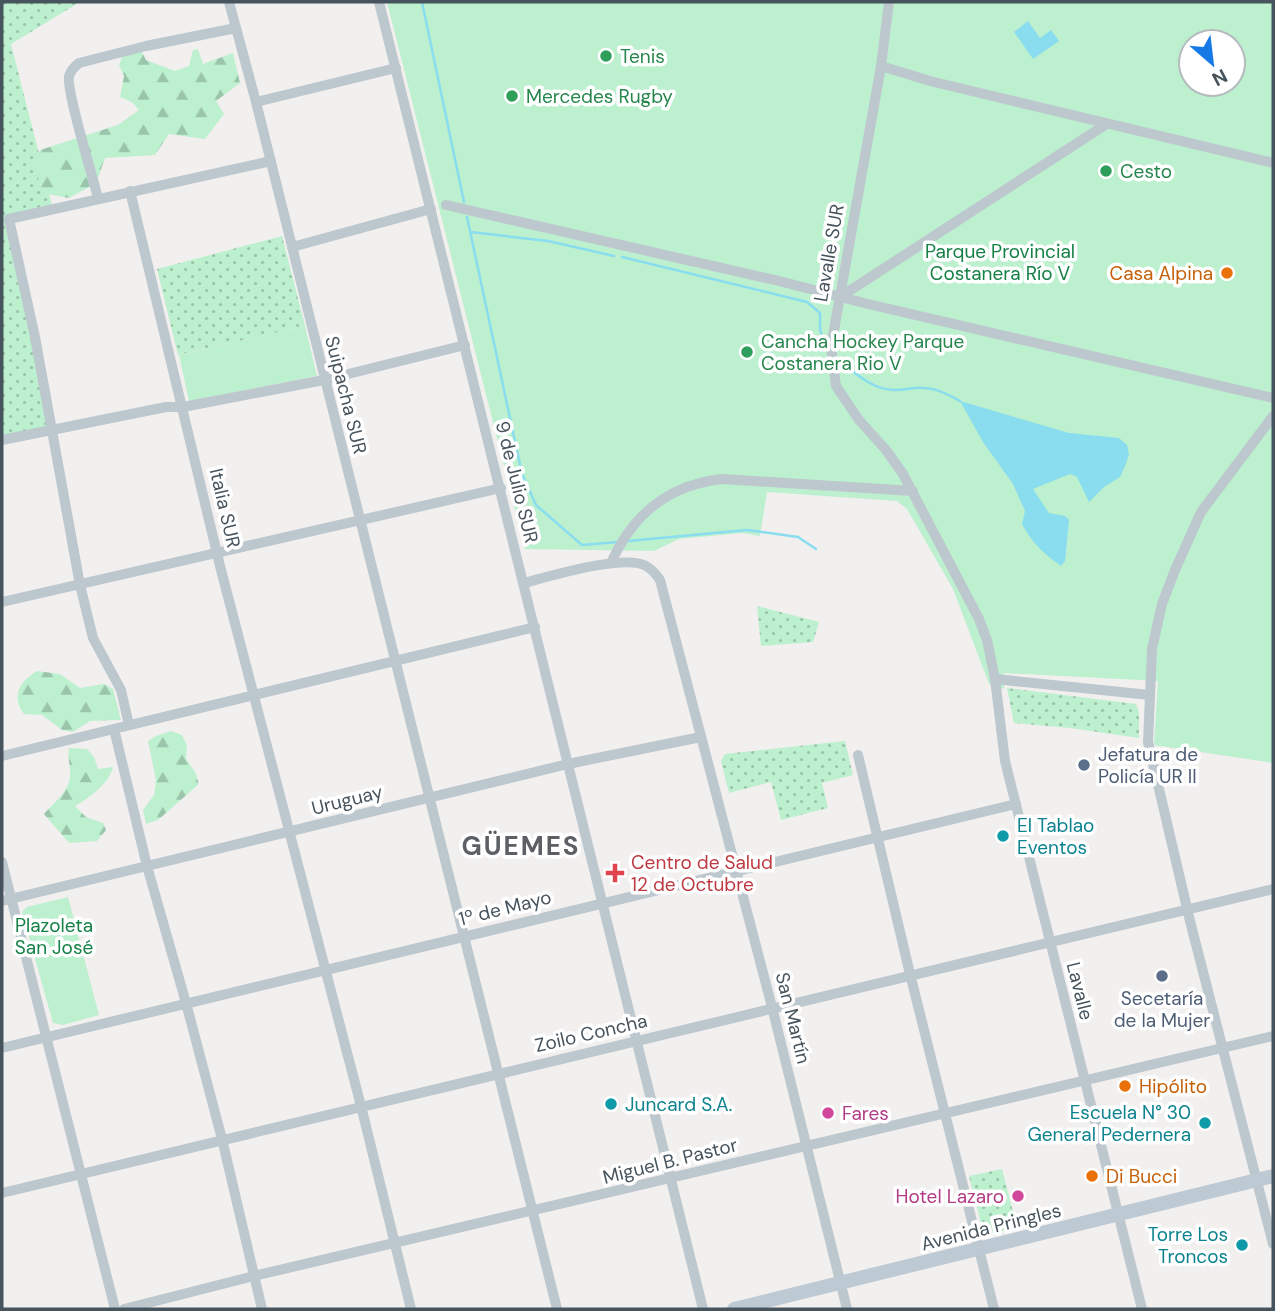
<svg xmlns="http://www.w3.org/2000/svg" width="1275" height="1311" font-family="'DM Sans',sans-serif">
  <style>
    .grass { fill: url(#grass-dots) }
    .forest { fill: url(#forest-firs) }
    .park { fill: #bdf0cf; fill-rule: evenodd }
    .water { fill: #89ddee }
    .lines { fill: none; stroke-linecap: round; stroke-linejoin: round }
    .stream { stroke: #89ddee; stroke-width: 2.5 }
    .minor { stroke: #bdc7ce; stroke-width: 10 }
    .secondary { stroke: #bdc9d3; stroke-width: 14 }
    .leisure-dot { fill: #2e9e5b; stroke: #fff; stroke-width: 2.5 }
    .food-dot { fill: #e8710a; stroke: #fff; stroke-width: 2.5 }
    .service-dot { fill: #5c6f8a; stroke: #fff; stroke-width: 2.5 }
    .culture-dot { fill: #0f9aa8; stroke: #fff; stroke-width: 2.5 }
    .health-dot { fill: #e0444e; stroke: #fff; stroke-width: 2.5 }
    .hotel-dot { fill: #d1479c; stroke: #fff; stroke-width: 2.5 }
    .labels { text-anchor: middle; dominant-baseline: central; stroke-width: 7; stroke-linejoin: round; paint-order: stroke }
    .leisure-label { font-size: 19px; fill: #27864d; stroke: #fff; text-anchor: start }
    .park-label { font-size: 19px; fill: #158146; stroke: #fff }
    .street-label { font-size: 19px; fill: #47545d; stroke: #fff }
    .food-label { font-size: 19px; fill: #c56008; stroke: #fff; text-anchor: start }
    .service-label { font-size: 19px; fill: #4e5e75; stroke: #fff; text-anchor: start }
    .culture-label { font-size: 19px; fill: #0d838f; stroke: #fff; text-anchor: start }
    .health-label { font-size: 19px; fill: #be3a42; stroke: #fff; text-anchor: start }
    .hotel-label { font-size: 19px; fill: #b23c85; stroke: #fff; text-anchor: start }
    .district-label { font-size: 26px; font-weight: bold; letter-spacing: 2px; fill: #5c6064; stroke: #fff }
  </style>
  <defs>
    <pattern id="grass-dots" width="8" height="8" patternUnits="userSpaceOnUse" patternTransform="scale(1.75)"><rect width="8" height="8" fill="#bdf0cf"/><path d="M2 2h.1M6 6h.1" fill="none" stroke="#9bc5ab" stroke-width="1.8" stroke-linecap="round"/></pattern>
    <pattern id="forest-firs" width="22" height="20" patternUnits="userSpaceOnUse" patternTransform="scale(1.75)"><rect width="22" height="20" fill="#bdf0cf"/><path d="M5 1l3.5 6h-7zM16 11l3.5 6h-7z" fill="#9bc5ab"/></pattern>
  </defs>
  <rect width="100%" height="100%" fill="#f2efef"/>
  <g class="grass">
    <path d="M2 2H80L11 44 53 209 10 219 51 429 2 440Z"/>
    <path d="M282 236 305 326 178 355 157 269Z"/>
    <path d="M757 606 819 622 813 642 761 646Z"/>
    <path d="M1007 688 1136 704 1139 712V738L1070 728 1014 723Z"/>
    <path d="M845 741 853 775 822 783 828 808 781 820 771 782 729 793 721 761 725 754Z"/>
    <path d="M1002 1169 1017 1227 993 1233 983 1231 969 1176Z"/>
  </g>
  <g class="forest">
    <path d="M198 49 203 64 233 53 240 83 216 101 224 114 205 139 169 134 155 155 105 158 98 178 89 187 69 198 42 193 34 162 40 150 118 125 139 110 132 102 120 97 124 76 119 65 123 55 142 52 146 60 175 71 189 66 193 50Z"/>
    <path d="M37 671 60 674 80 688 104 684 113 689 121 720 90 721 73 732 62 730 42 715 24 714C11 696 19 682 37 671Z"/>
    <path d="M171 731 182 735 187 745 186 759 195 772 199 784 158 820 146 824 143 810 154 795 156 780 148 741 156 736Z"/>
    <path d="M69 748 87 749 94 757 98 769 113 767C109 784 89 798 75 806L86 817 103 823 106 830 97 841 69 843 44 814C53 804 69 791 70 777 71 767 67 758 69 748Z"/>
  </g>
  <g class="park">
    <path d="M387 2H1273V763L1154 745 1158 681 1004 673V689L989 684 953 589 907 509 897 501 767 492 760 536 742 533 679 539 654 551 525 549ZM1191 42H1233V84H1191Z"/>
    <path d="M305 326 317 376 189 401 179 355Z"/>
    <path d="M68 897 99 1015 63 1025 53 1023 22 912 27 907Z"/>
  </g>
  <g class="water">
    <path d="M1028 21 1040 38 1051 30 1059 41 1033 59 1014 32Z"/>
    <path d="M960 401 1069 433 1119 438 1127 445 1129 454 1126 464 1120 477 1104 487 1089 502 1077 477 1070 474 1033 489 1049 513 1065 516 1069 520 1065 561 1061 566C1044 554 1032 543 1022 524L1025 511 1013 484 983 442Z"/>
  </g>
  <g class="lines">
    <g class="stream">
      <path d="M422 2 464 202"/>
      <path d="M467 217 522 474 536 505 582 545 618 542"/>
      <path d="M470 232 548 241 614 256"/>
      <path d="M622 257 807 302 820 313V330L825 343"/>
      <path d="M842 361C856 375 874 390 895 390 904 390 914 387 923 388 937 388 949 395 960 401"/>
      <path d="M628 541 747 530 798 537 816 549"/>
    </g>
    <g class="minor">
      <path d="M229 2 256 102 557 1309"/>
      <path d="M379 2 703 1309"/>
      <path d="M889 2 881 66 831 347 836 386 859 420 886 450 903 474 979 619 987 640 995 679 1005 761 1142 1309"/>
      <path d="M881 66 930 81 1273 163"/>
      <path d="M256 102 396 68"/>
      <path d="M130 191 220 566 361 1106 411 1309"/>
      <path d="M98 198C93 178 66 90 69 76 71 70 75 66 79 63L146 46 236 28"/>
      <path d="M446 205 779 281 868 304 1273 398"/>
      <path d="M292 247 431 209"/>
      <path d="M840 297 1105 125"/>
      <path d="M1273 416 1201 512 1175 570 1162 604 1152 649 1148 742 1190 921 1273 1244"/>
      <path d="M2 440 166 407H183L324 380 465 345"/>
      <path d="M611 563C633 514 668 485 722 479L913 491"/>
      <path d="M524 583C551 576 620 555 644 565 651 568 656 574 660 580L772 1007 847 1309"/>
      <path d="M2 602 501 488"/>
      <path d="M995 679 1150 695"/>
      <path d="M129 725 121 690 93 638 80 585 35 337 9 219 271 161"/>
      <path d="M114 729 147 866 186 1003 222 1139 262 1309"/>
      <path d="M858 755 910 974 994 1309"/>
      <path d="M2 756 535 627"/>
      <path d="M2 862 115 1309"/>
      <path d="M2 901 568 764 701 737"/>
      <path d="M2 1048 1016 804"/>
      <path d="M2 1193 1273 889"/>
      <path d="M124 1309 254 1276 1273 1036"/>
    </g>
    <path class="secondary" d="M734 1309 1273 1176"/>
  </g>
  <g class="leisure-dot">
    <circle cx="606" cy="56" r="7"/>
    <circle cx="512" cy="96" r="7"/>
    <circle cx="1106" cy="171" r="7"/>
    <circle cx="747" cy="352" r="7"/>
  </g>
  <g class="food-dot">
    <circle cx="1227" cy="273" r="7"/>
    <circle cx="1125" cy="1086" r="7"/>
    <circle cx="1092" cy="1176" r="7"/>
  </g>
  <g class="service-dot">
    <circle cx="1084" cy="765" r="7"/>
    <circle cx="1162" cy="976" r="7"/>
  </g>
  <g class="culture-dot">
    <circle cx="1003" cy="836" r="7"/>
    <circle cx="611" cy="1104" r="7"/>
    <circle cx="1205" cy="1123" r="7"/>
    <circle cx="1242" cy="1245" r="7"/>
  </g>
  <path class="health-dot" d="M611.5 862.5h7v7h7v7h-7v7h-7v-7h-7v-7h7z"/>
  <g class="hotel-dot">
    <circle cx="828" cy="1113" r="7"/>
    <circle cx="1018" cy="1196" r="7"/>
  </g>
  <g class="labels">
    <g class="leisure-label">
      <text x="620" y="56">Tenis</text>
      <text x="526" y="96">Mercedes Rugby</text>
      <text x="1120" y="171">Cesto</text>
      <text x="761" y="341">Cancha Hockey Parque<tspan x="761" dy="22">Costanera Rio V</tspan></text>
    </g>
    <g class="park-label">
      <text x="1000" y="251">Parque Provincial<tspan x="1000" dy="22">Costanera Río V</tspan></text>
      <text x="54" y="925">Plazoleta<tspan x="54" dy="22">San José</tspan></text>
    </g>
    <g class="street-label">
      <text transform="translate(829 253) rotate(-80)">Lavalle SUR</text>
      <text transform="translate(346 395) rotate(76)">Suipacha SUR</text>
      <text transform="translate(517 482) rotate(76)">9 de Julio SUR</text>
      <text transform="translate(225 508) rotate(77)">Italia SUR</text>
      <text transform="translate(347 800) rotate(-14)">Uruguay</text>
      <text transform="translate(505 908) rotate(-14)">1º de Mayo</text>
      <text transform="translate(1080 991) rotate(76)">Lavalle</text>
      <text transform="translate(793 1018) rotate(76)">San Martín</text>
      <text transform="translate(591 1033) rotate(-13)">Zoilo Concha</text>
      <text transform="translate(670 1161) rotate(-14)">Miguel B. Pastor</text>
      <text transform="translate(991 1227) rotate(-14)">Avenida Pringles</text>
    </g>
    <g class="food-label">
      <text x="1213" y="273" text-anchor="end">Casa Alpina</text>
      <text x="1139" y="1086">Hipólito</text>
      <text x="1106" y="1176">Di Bucci</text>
    </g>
    <g class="service-label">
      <text x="1098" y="754">Jefatura de<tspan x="1098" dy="22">Policía UR II</tspan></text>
      <text x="1162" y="998" text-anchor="middle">Secetaría<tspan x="1162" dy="22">de la Mujer</tspan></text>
    </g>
    <g class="culture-label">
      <text x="1017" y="825">El Tablao<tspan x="1017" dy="22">Eventos</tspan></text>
      <text x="625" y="1104">Juncard S.A.</text>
      <text x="1191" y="1112" text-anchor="end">Escuela N° 30<tspan x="1191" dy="22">General Pedernera</tspan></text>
      <text x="1228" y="1234" text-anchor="end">Torre Los<tspan x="1228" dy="22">Troncos</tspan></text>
    </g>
    <g class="health-label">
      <text x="631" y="862">Centro de Salud<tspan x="631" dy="22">12 de Octubre</tspan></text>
    </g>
    <g class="hotel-label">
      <text x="842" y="1113">Fares</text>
      <text x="1004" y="1196" text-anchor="end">Hotel Lazaro</text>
    </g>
    <g class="district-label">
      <text x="521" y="846">GÜEMES</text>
    </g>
  </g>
  <rect width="1275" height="1311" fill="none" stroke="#47545d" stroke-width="7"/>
  <g transform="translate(1212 63) rotate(152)"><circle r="33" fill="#ffffff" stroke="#b5bbbe" stroke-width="2"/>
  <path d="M0-5L12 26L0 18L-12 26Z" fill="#1579e6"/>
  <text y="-10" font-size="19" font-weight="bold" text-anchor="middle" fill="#47545d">N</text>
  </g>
</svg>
